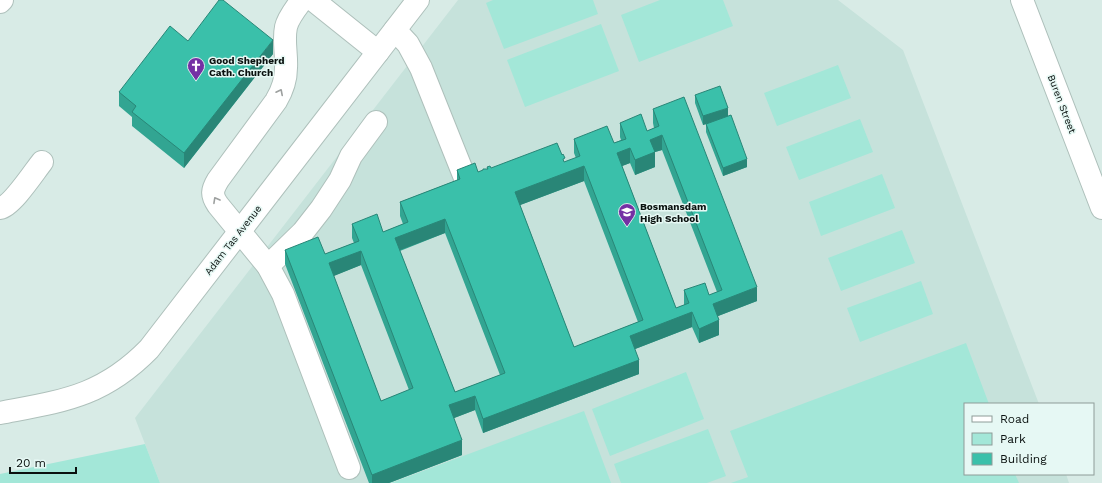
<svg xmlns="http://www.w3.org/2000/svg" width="1102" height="483" font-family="'Work Sans',sans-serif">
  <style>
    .built { fill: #c6e2db }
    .green { fill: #a3e7d8 }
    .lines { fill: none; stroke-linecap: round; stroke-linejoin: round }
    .minor-casing { stroke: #aec0bb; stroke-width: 24 }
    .minor { stroke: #fff; stroke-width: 22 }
    .wall { fill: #32a592; fill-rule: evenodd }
    .shaded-wall { fill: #298677 }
    .building { fill: #3ac0aa; stroke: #298677; fill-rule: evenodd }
    .oneway { stroke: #9da09f }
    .labels { text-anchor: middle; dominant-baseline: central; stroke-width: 3; stroke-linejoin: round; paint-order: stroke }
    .poi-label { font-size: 10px; font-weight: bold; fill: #0a110f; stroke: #e6f8f4; text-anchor: start }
    .street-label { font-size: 10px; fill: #0a110f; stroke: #e6f8f4 }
  </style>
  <rect width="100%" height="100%" fill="#d8ebe6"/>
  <path class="built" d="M458 0H838L903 50 1039 404H965V474H1066L1069 483H160L135 418Z"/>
  <g class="green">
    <path d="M493 0H593L598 14 504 49 486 3Z"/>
    <path d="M660 0H723L733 26 639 62 621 15Z"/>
    <path d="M601 24 619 71 525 107 507 60Z"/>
    <path d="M838 65 851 98 777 126 764 93Z"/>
    <path d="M860 119 873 152 799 180 786 147Z"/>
    <path d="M882 174 895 208 821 236 809 202Z"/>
    <path d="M902 230 915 263 841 291 828 258Z"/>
    <path d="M921 281 933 314 860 342 847 308Z"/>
    <path d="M966 343 989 404H965V474H1015L1019 483H731L748 477 730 431Z"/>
    <path d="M686 372 704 419 610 456 592 409Z"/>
    <path d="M584 411 611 483H391Z"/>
    <path d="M708 429 726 476 707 483H621L614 464Z"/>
    <path d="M145 444 160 483H0V474Z"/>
  </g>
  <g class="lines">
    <defs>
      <g id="minor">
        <path d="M302 0C296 8 288 18 286 27 283 41 287 55 286 68 286 81 282 91 276 101L218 180C212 190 211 195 218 205L268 266 283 294 349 468"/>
        <path d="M313 0 378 52"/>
        <path d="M1022 0 1102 208"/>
        <path d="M0 2 2 0"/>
        <path d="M395 30 408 44 421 68 465 178"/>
        <path d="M0 208C12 206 34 172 42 162"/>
        <path d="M268 266 303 232 321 209 340 180 351 156 376 122"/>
        <path d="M0 413C62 401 102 397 149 349L418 0"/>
      </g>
    </defs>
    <use href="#minor" class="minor-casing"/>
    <use href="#minor" class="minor"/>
  </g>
  <g class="wall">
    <path d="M188 41 273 54 184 168 132 126V117L119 106V92Z"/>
    <path d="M695 95 728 116 747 167 723 176 706 132V124L726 117 703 125 695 103Z"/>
    <path d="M653 109 757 301 718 316 719 335 699 343 692 327 635 349 639 374 483 433 475 410 454 418 462 455 389 483H369L285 264V250L325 254 354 243 352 238V224L383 232 403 224 400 216V202L457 180V170L478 172 487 169V167L491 168 565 162 576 158 574 153V139L614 143 621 140 620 137V123L647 131 654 128 653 123ZM662 150 717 292 709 295 684 290V305L676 308 622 166 630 163 635 175 655 167V152ZM584 181 638 322 574 347 520 205ZM445 233 500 375 455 392 400 251ZM361 265 409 390 381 401 333 276Z"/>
  </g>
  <g class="shaded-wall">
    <path d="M273 40V54L184 168V153Z"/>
    <path d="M728 108V116L703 125V116Z"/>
    <path d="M662 135V150L655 152V167L635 175V160L650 140Z"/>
    <path d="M630 148V163L617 168V153Z"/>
    <path d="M747 159V167L723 176V168Z"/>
    <path d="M584 166V181L515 207V192Z"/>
    <path d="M445 219V233L395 252V238Z"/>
    <path d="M361 251V265L329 278V263Z"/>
    <path d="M757 287V301L713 318V304Z"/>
    <path d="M692 312V327L630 351V336Z"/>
    <path d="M719 320V335L699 343V329Z"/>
    <path d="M639 360V374L483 433V419Z"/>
    <path d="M475 396V410L449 420V405Z"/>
    <path d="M462 440V455L389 483H372V475Z"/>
  </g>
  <g class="building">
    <path d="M219 0H223L273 40 184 153 132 112 136 106 119 92 170 26 188 41Z"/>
    <path d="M720 86 728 108 703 116 695 95Z"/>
    <path d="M684 97 757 287 713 304 719 320 699 329 692 312 630 336 639 360 483 419 475 396 449 405 462 440 372 475 285 250 318 237 325 254 359 241 352 224 377 214 383 232 408 222 400 202 460 179 457 170 475 163 478 172 483 170V169H488L487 167 490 166 491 168 557 143 562 155 563 154 565 158 563 159 564 162 580 156 574 139 607 126 614 143 626 139 620 123 641 114 647 131 659 126 653 109ZM662 135 722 290 709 295 705 283 684 290 689 303 676 308 617 153 630 148 635 160 655 152 650 140ZM584 166 643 320 574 347 515 192ZM445 219 505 373 455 392 395 238ZM361 251 413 388 381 401 329 263Z"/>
    <path d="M731 115 747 159 723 168 706 124Z"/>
  </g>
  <defs><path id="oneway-chevron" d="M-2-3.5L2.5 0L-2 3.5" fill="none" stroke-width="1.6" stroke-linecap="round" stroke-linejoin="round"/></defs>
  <g class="oneway">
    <use href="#oneway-chevron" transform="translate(280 92) rotate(-63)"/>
    <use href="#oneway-chevron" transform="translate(216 200) rotate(-119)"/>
  </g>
  <defs>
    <symbol id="church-pin" viewBox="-11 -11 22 30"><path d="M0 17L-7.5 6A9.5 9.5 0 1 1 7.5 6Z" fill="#7430a4" stroke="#e6f8f4"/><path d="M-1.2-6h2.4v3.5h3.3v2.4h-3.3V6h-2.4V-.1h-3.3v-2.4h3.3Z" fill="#fff"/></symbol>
    <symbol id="school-pin" viewBox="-11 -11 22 30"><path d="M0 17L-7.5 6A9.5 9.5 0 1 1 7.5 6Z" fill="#7430a4" stroke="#e6f8f4"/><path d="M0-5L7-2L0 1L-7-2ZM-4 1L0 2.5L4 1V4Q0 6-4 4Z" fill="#fff"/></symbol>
  </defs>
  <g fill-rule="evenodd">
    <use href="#church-pin" x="186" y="56" width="20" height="27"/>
    <use href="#school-pin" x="617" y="202" width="20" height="27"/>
  </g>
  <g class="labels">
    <g class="poi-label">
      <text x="209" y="60">Good Shepherd<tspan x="209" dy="12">Cath. Church</tspan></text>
      <text x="640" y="206">Bosmansdam<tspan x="640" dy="12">High School</tspan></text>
    </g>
    <g class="street-label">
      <text transform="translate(1062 104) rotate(69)">Buren Street</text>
      <text transform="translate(233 240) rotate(-52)">Adam Tas Avenue</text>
    </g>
  </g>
  <rect x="964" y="403" width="130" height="72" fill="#e6f8f4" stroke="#8e9c98"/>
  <rect x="972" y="416" width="20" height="6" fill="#ffffff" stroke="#8e9c98"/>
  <text x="1000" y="423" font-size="12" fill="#0a110f">Road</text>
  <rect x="972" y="433" width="20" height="12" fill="#a3e7d8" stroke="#8e9c98"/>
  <text x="1000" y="443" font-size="12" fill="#0a110f">Park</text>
  <rect x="972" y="453" width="20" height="12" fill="#3ac0aa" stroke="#8e9c98"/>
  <text x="1000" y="463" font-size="12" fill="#0a110f">Building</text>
  <path d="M10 467v6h66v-6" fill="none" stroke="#0a110f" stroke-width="2"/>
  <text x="16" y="467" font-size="12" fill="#0a110f" stroke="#e6f8f4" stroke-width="3" paint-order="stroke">20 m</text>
</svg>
